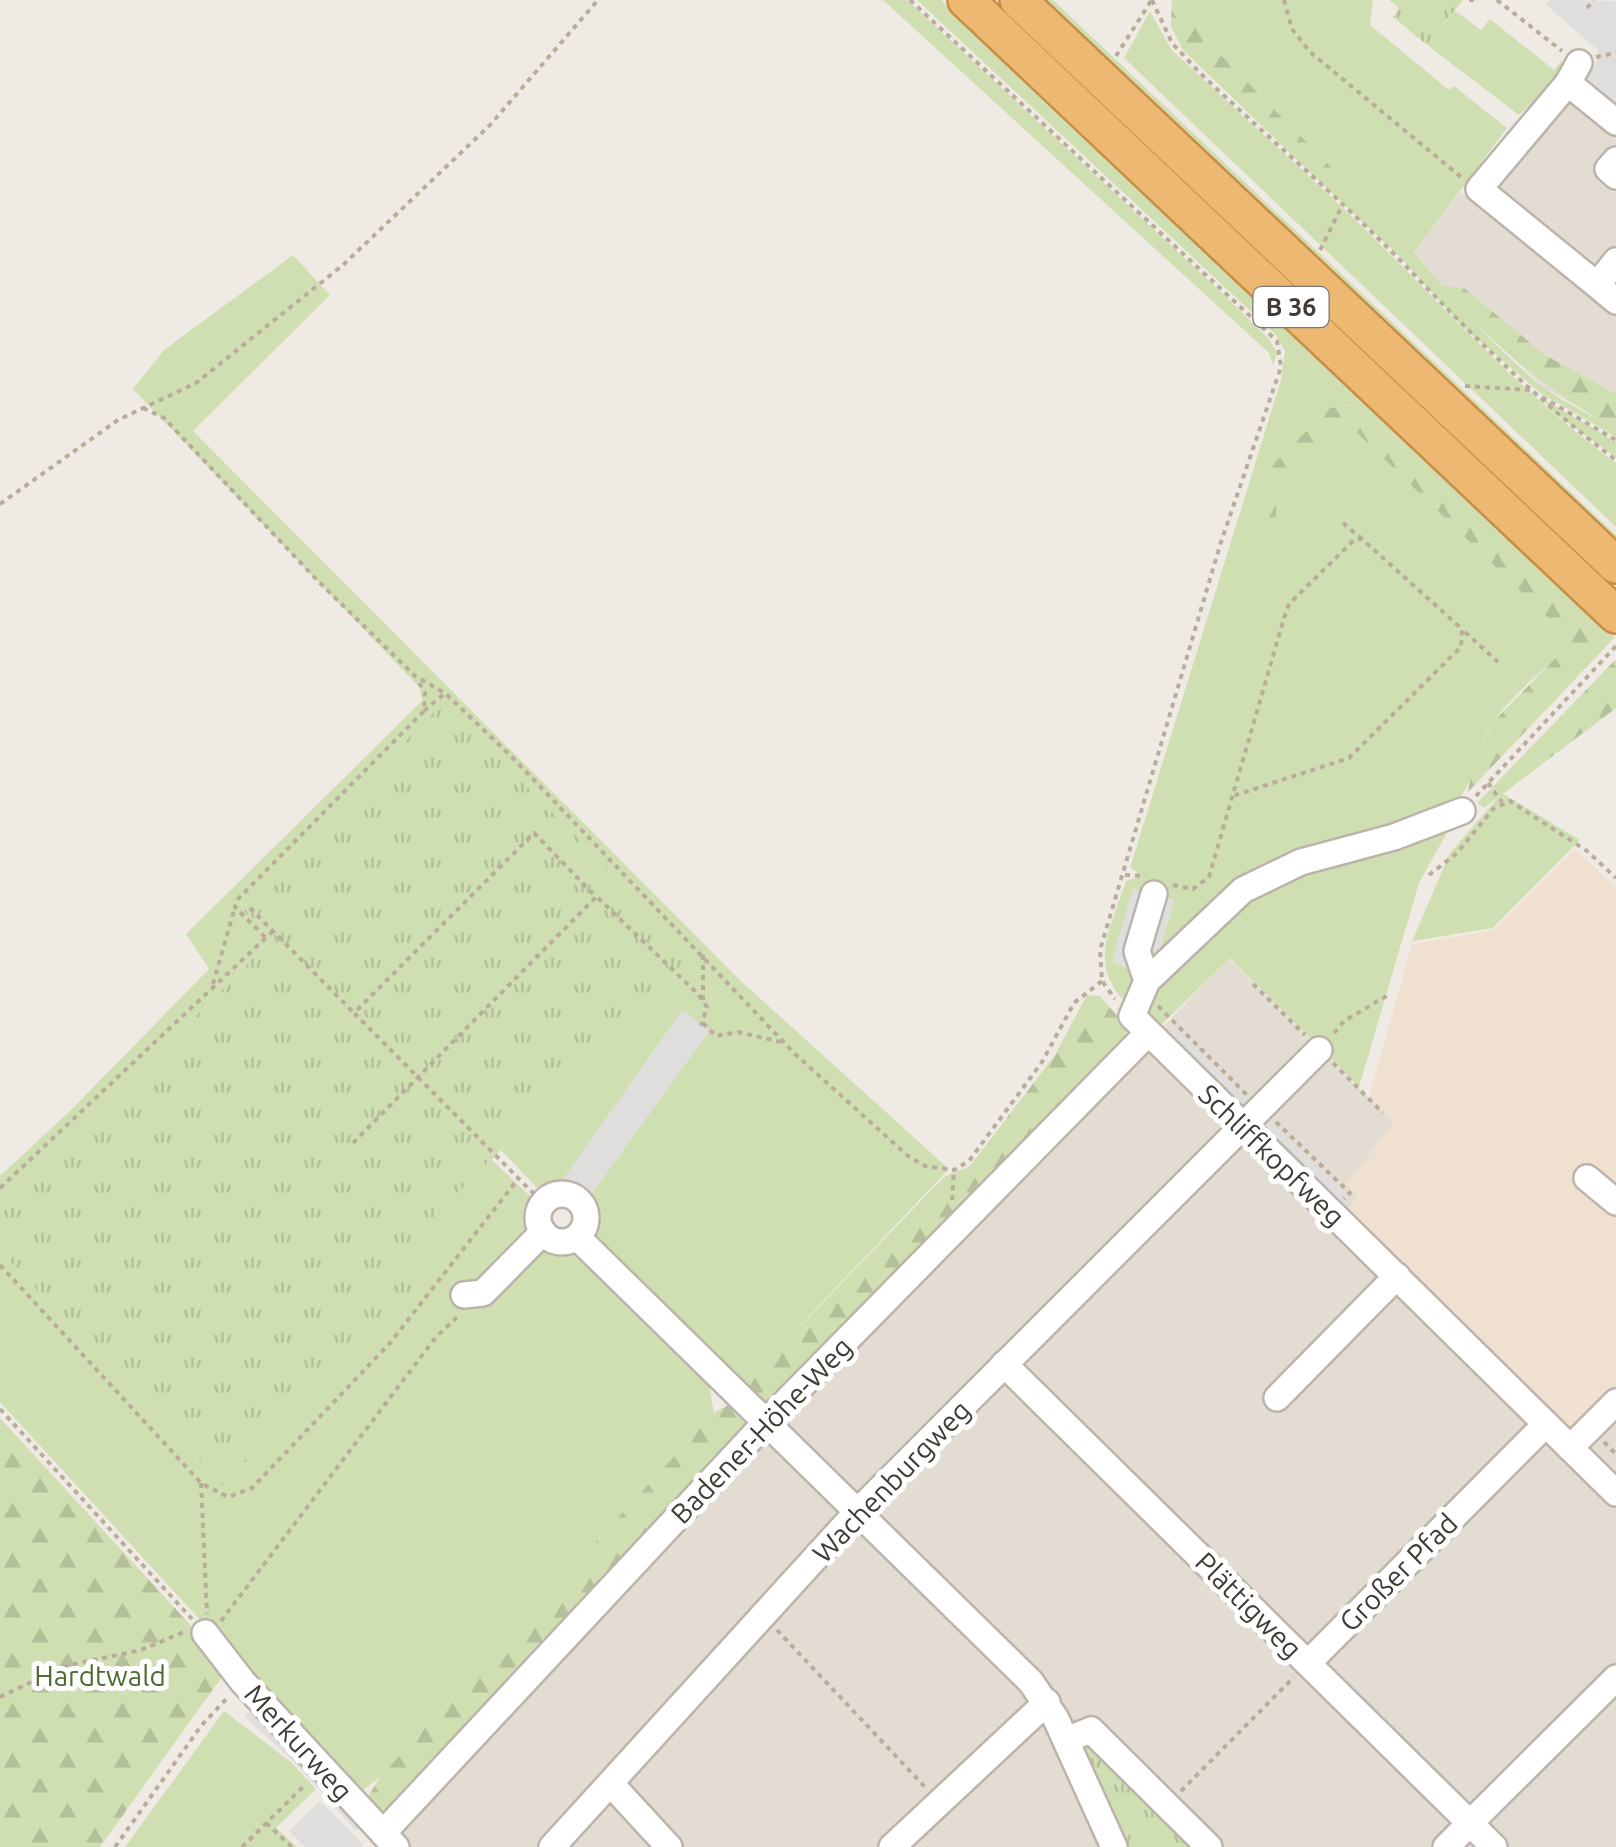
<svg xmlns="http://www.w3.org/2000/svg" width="1616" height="1847" font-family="Ubuntu,sans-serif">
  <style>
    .residential { fill: #e3dcd2 }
    .commercial { fill: #f0e0d0 }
    .green { fill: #cfdfb1 }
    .forest { fill: url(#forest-firs) }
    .park { fill: url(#park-tufts) }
    .parking { fill: #e0dedc }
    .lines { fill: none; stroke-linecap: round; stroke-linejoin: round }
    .minor-casing { stroke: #bcb4ab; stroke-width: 30 }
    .highway-casing { stroke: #c98c44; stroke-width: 40 }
    .path { stroke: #baac9b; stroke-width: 4; stroke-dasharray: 5 5; stroke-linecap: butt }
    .minor { stroke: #fff; stroke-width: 25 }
    .highway { stroke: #ecb872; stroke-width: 35 }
    .labels { text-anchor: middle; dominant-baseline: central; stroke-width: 10; stroke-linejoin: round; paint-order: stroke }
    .shield { fill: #fff; stroke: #7a7671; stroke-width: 2.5 }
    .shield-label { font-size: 25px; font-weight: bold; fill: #413b34 }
    .street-label { font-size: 28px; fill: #413b34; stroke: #fff }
    .park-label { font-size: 28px; fill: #4b6b2f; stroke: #fff }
  </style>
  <defs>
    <pattern id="forest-firs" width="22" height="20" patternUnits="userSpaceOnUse" patternTransform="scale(2.5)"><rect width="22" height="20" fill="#cfdfb1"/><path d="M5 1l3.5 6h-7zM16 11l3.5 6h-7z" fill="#b3c099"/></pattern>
    <pattern id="park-tufts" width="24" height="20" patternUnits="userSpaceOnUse" patternTransform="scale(2.5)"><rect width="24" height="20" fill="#cfdfb1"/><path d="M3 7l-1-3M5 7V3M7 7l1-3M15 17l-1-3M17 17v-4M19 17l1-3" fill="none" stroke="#b3c099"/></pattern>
  </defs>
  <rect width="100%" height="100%" fill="#efebe4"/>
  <g class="residential">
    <path d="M1567 93 1616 124V429L1545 388 1471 319 1414 251 1460 192 1476 203Z"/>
    <path d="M1229 958 1394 1123 1347 1184 1359 1196 1333 1226 1576 1466 1616 1421V1847H408L393 1831Z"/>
  </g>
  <path class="commercial" d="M1575 849 1616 888V1391L1573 1436 1345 1212 1359 1197 1346 1185 1394 1123 1369 1097 1412 944 1494 930Z"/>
  <g class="green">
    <path d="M883 0H907L1222 293 1269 339 1277 353 1273 366 1269 353Z"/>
    <path d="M917 0H941L1366 402 1330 408 1275 462 1253 506 1275 523V494L1346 422 1573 641C1548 667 1514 692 1494 721 1475 748 1478 784 1452 805L1283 860 1153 966 1145 953 1157 957 1174 900 1112 961 1139 973 1126 1003C1087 963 1111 928 1126 881L1136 878 1137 872 1130 868 1281 380 1285 351 1275 334Z"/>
    <path d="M1035 0H1053L1616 535V548Z"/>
    <path d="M1194 0H1373L1370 25 1449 90 1454 86 1507 128 1414 252C1454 299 1493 347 1542 386 1564 403 1592 415 1616 429V437L1539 392 1461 325 1399 256 1321 183 1333 169 1206 40 1196 22Z"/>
    <path d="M1150 11 1171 49C1244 119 1322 185 1393 257 1465 330 1533 402 1616 463V527L1124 58Z"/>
    <path d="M1455 11 1481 30 1490 19 1554 70 1562 61 1565 71 1519 115 1427 45Z"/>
    <path d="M293 255 330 295 193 431 743 983 949 1169 745 1383 592 1240 599 1221 592 1193 709 1031 682 1011 560 1184 540 1191 501 1150 696 956 273 877 242 908 273 938 0 1214V1176L72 1109 209 969 186 934 422 701 420 688 133 389 164 350Z"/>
    <path d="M1542 398 1616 442V457L1553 412Z"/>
    <path d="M1502 793 1580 840 1493 928 1412 941 1450 853Z"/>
    <path d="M1449 829 1419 883 1359 1087 1230 958 1155 1031 1142 1008 1150 988 1271 879Z"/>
    <path d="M491 1159 533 1199 525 1218 529 1238 553 1256 575 1255 708 1379 714 1413 380 1777 359 1793 0 1402V1251L222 1485 402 1247Z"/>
    <path d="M224 1711 292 1763 316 1789 276 1828 297 1847H125Z"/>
  </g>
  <g class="forest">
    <path d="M1172 0H1194L1196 22 1206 40 1334 170 1321 183 1183 50 1171 26Z"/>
    <path d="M1443 286 1464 288 1545 355 1616 394V429C1543 387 1498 351 1443 286Z"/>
    <path d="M1366 402 1615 637 1468 792 1473 764 1493 722 1572 641 1347 423 1276 493V524L1252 505 1275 462 1330 408Z"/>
    <path d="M1616 659V708L1484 808 1477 803Z"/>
    <path d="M1087 995 1100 996 1126 1026V1041L774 1403 765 1405 745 1383 944 1177 970 1166 1055 1055Z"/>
    <path d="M732 1403 751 1419 749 1428 396 1809 380 1814 368 1797 380 1777 714 1413Z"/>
    <path d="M0 1418 229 1667 100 1847H0Z"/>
  </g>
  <g class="park">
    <path d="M1389 0H1463L1427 45 1393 17 1399 8Z"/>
    <path d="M443 703 696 956 403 1247 432 1277 222 1485 0 1251V1214L272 939 241 908Z"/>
    <path d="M1091 1740 1198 1847H1124L1078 1746Z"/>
  </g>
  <g class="parking">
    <path d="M1549 0 1616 1V110L1581 82 1597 62 1598 50 1546 5Z"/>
    <path d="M1133 888 1174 900 1158 957 1145 953 1139 973 1112 961Z"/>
    <path d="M683 1010 709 1031 592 1193 560 1184Z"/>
    <path d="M1175 1026 1254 1106 1244 1116 1165 1036Z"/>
    <path d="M1270 1122 1346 1193 1338 1203 1262 1131Z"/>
    <path d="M254 1706 365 1821 356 1831 296 1764 245 1717Z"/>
    <path d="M320 1801 363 1844 361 1847H305L289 1831Z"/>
  </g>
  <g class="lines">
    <defs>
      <g id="minor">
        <path d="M1579 63 1568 83 1479 189 1597 285"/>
        <path d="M1568 83 1616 122"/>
        <path d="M1616 160 1608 169 1616 176"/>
        <path d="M1616 261 1597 285 1616 301"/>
        <path d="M1462 811 1394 837 1301 862 1243 890 1147 981 1132 1016 1616 1493"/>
        <path d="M1147 981 1137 951 1154 894"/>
        <path d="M1587 1178 1616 1202"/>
        <circle cx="562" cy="1218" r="24"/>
        <path d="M577 1237 1031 1682 1056 1719 1114 1847"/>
        <path d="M464 1295 483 1293 543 1232"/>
        <path d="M1004 1364 1494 1847"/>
        <path d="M1277 1398 1397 1276"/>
        <path d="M1570 1448 1616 1402"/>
        <path d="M205 1633 243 1682 396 1847"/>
        <path d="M1308 1663 1546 1424"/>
        <path d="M1066 1740 1091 1730 1209 1847"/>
        <path d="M611 1784 669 1847"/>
        <path d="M383 1833 768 1420 1146 1035"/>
        <path d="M552 1847 858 1511 1319 1050"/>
        <path d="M892 1847 1047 1702"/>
        <path d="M1446 1847 1616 1678"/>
      </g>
      <g id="highway">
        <path d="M966 0 1616 615"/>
        <path d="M1018 0 1616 565"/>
      </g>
    </defs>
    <use href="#minor" class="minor-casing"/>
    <use href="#highway" class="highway-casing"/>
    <g class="path">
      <path d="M910 0 1277 341 1281 367 1221 542 1100 950 1102 981 1115 999"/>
      <path d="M1152 0 1172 43 1199 72C1265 135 1335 194 1399 259 1468 331 1536 400 1616 460"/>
      <path d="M1284 0 1292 29 1310 52 1461 177"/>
      <path d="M1469 0H1475"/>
      <path d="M1497 0 1562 51"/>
      <path d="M1587 8 1594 0"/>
      <path d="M1116 56 1151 1"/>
      <path d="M1596 57 1616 53"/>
      <path d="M1320 250 1342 206"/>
      <path d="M1465 386 1530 390"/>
      <path d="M1542 397 1616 440"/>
      <path d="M143 408 164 418 315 578 415 676 445 693 512 757 795 1054 908 1156 925 1166 954 1170 969 1161 1042 1062 1074 1003 1102 981"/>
      <path d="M0 504 118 420 196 383 343 265 490 125 598 0"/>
      <path d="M1343 523 1362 539"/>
      <path d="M1465 632 1498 662"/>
      <path d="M424 711 445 693"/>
      <path d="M1488 783 1502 802"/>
      <path d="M1476 796 1616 646"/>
      <path d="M1125 875 1145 876"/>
      <path d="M1429 875 1457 853 1493 809 1510 801 1587 851 1616 878"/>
      <path d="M1173 885 1193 889 1209 877 1284 618 1289 604 1354 540 1362 539 1462 629 1461 647 1349 758 1233 796"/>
      <path d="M598 898 698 994 707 1007 701 1026"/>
      <path d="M250 908 354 1013"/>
      <path d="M265 937 235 907 238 899 424 711 425 693 417 679"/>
      <path d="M213 984 235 907"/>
      <path d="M1253 984 1305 1035"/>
      <path d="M703 1000V955"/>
      <path d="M1158 1006 1247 1095"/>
      <path d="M703 1023 716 1036 738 1032 781 1042"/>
      <path d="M1334 1033 1344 1021 1390 994"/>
      <path d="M1333 1063 1383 1113"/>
      <path d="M1276 1122 1350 1193 1344 1199"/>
      <path d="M353 1143 596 897 534 833 354 1013 543 1203"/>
      <path d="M0 1188 273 931"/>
      <path d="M952 1200 954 1170"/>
      <path d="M0 1265 201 1483 228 1497 252 1488 390 1343 518 1179"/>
      <path d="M0 1409 192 1619"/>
      <path d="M1604 1442 1616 1454"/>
      <path d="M201 1483 207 1614"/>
      <path d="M221 1621 436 1337 457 1317"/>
      <path d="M777 1630 925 1787"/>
      <path d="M0 1697 65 1666 141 1650 186 1631"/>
      <path d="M1181 1791 1294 1677"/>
      <path d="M266 1823 292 1847"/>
      <path d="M115 1847 201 1726 229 1696"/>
      <path d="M242 1847 306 1784"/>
    </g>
    <use href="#minor" class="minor"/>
    <use href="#highway" class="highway"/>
  </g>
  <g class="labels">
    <rect class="shield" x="1253.5" y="287" width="75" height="40" rx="8"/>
    <g class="shield-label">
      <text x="1291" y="307">B 36</text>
    </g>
    <g class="street-label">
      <text transform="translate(1272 1155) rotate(44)">Schliffkopfweg</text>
      <text transform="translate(761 1430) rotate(-46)">Badener-Höhe-Weg</text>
      <text transform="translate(891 1481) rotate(-46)">Wachenburgweg</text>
      <text transform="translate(1398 1572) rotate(-45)">Großer Pfad</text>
      <text transform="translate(1249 1605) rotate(45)">Plättigweg</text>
      <text transform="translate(299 1742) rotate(48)">Merkurweg</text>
    </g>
    <g class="park-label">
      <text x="100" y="1675">Hardtwald</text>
    </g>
  </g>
</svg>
